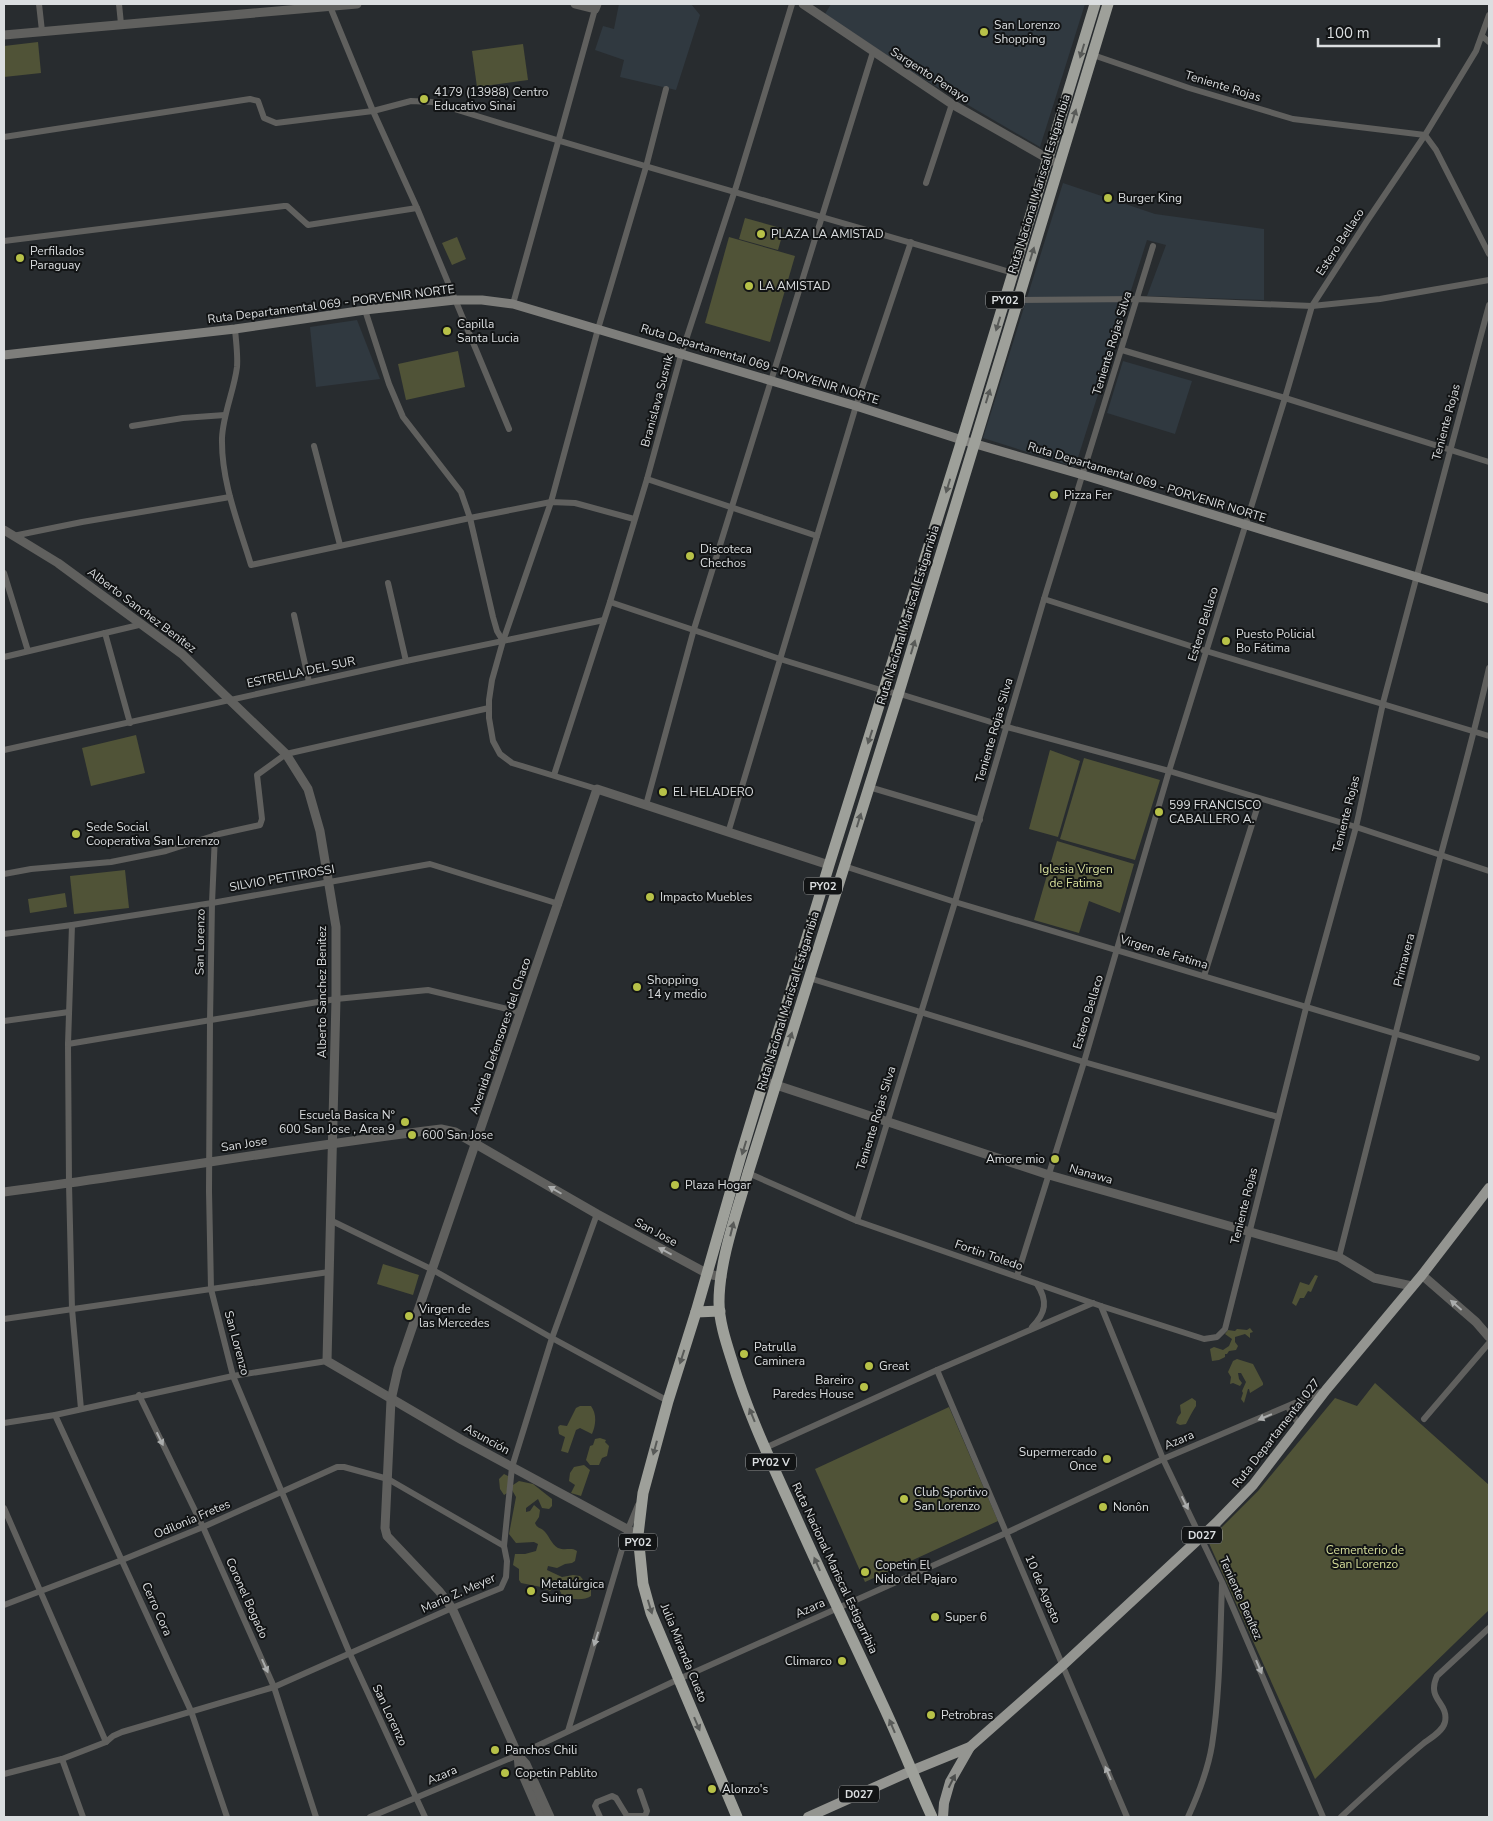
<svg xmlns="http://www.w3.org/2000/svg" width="1493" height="1821" font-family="'Nunito Sans',sans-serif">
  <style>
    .built { fill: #303940 }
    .green { fill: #505337 }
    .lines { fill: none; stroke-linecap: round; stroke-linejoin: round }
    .minor { stroke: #60605e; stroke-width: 6 }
    .tertiary { stroke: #60605e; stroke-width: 9 }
    .secondary { stroke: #7e7e7b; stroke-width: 9 }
    .primary { stroke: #949591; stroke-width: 10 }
    .trunk { stroke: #9ea09a; stroke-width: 11 }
    .oneway { fill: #585a58 }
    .oneway2 { fill: #aaacac }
    .oneway3 { fill: #4c4e4d }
    .poi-dot { fill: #b7c148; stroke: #121415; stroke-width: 2 }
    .labels { text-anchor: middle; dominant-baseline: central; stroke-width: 4; stroke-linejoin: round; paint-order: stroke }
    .shield { fill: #121415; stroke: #9fa1a3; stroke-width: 1 }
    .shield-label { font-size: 11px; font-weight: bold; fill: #dbdee0 }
    .poi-label { font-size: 12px; fill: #dbdee0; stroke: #121415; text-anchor: start }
    .street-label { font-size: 12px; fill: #dbdee0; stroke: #121415 }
    .park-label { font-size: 12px; fill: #d7df9b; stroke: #121415 }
  </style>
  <rect width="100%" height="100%" fill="#282c2f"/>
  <g class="built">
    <path d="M619 4H691L700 15 676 90 620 77 624 60 595 50 603 26 614 29Z"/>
    <path d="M831 4H1085L1040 147 915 74 825 14Z"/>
    <path d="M1063 183 1155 214 1264 229V300L1147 296 1166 245 1147 240 1075 467 983 438Z"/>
    <path d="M357 320 380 379 316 387 310 327Z"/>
    <path d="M1123 361 1192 381 1175 434 1107 413Z"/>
  </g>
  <g class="green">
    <path d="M38 42 41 73 4 77V46Z"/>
    <path d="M523 44 528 80 477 87 472 51Z"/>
    <path d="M745 218 784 229 778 250 739 239Z"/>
    <path d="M457 237 466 259 452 265 442 243Z"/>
    <path d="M729 237 795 256 770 342 705 323Z"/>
    <path d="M458 351 465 387 406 400 398 364Z"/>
    <path d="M136 735 145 773 91 786 82 748Z"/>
    <path d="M1050 750 1080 761 1058 837 1029 829Z"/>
    <path d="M1084 758 1160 780 1135 860 1060 839Z"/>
    <path d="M1057 841 1134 864 1120 913 1089 901 1079 933 1034 920Z"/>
    <path d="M125 870 129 908 74 914 70 876Z"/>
    <path d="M65 893 67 907 30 913 28 899Z"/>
    <path d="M383 1264 419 1275 413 1295 377 1284Z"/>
    <path d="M1315 1275 1318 1276 1311 1292 1308 1291 1304 1298H1300L1296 1306 1292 1303 1300 1282 1309 1285Z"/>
    <path d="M1250 1328 1253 1332 1250 1333V1338L1245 1334 1235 1337V1342L1238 1346 1236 1350 1229 1351 1227 1354H1225V1357L1219 1360 1212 1361 1210 1349 1214 1347 1223 1350 1229 1346 1232 1339 1225 1334 1228 1330 1235 1331 1237 1329 1247 1330Z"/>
    <path d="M1237 1359 1253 1364 1263 1383V1385L1250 1393 1249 1389H1248L1244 1403 1241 1399 1243 1393 1242 1391 1246 1382 1241 1373H1238L1239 1379 1242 1383 1240 1386 1233 1383 1230 1384 1231 1377 1228 1372 1233 1361Z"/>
    <path d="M1375 1383 1489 1485V1610L1315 1779 1208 1541 1258 1491 1335 1398 1357 1406Z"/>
    <path d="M1192 1398 1196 1401V1406C1192 1412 1189 1418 1186 1424L1180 1425 1176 1423 1178 1417 1181 1413 1180 1405Z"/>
    <path d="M580 1406H591C597 1414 596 1425 592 1434L580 1428 576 1430 568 1453 561 1451 565 1437 559 1434 558 1427 560 1425 567 1426 576 1408Z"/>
    <path d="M949 1407 998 1521 865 1582 815 1469Z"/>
    <path d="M600 1438 606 1440 605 1442 609 1446 607 1456 602 1458 599 1465H590L586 1460 590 1446 593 1445 595 1439Z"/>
    <path d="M584 1465 590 1470 581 1496 571 1493 575 1485 569 1481 570 1473 574 1467Z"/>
    <path d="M504 1474 510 1477 513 1485 519 1481 533 1484 552 1499V1506L549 1509 542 1508 538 1499 526 1508V1512L530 1511 534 1505 540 1510 539 1517 535 1523C537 1528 539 1527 543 1530 549 1535 551 1544 558 1548 565 1551 571 1547 577 1551L575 1561 572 1563 565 1564 557 1568 548 1566 547 1570 562 1577 573 1575 580 1576 591 1589V1596C584 1601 571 1599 563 1597L558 1587H555L550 1591 541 1587 521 1583 519 1580V1569L513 1565 515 1554H525L536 1551 538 1544 534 1542 516 1543 509 1534 516 1497 512 1490 504 1495 500 1489 499 1479Z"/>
  </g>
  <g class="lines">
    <g class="minor">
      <path d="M39 4 42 31"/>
      <path d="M119 4 121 24"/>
      <path d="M329 4 373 111 417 208 509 429"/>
      <path d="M1482 36 1489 42"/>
      <path d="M1093 55 1189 88 1293 119 1425 135 1436 150 1489 254"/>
      <path d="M4 137 250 99 258 101 264 118 276 123 373 111 411 101 432 102C625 163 820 215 1013 273"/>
      <path d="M926 183 952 104"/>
      <path d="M4 241 284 206H287L308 225 417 208"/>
      <path d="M1017 300 1138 299 1312 306 1380 299 1489 280"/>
      <path d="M513 304 595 9"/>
      <path d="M365 310 389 384 403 417 461 492 470 518 493 617 497 631 503 641"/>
      <path d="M235 329C236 342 238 355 237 367 234 391 223 414 222 438 221 482 239 525 251 565L470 518 551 502 575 503 634 519"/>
      <path d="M1122 350 1285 398 1489 462"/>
      <path d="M132 426 183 418 225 415"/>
      <path d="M314 446 340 545"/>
      <path d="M647 479 817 536"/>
      <path d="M13 536 82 522 230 497"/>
      <path d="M4 573 28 651"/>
      <path d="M388 583 406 661"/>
      <path d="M1044 599 1206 651 1489 736"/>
      <path d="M610 602 780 659 884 691 900 694 1007 727 1169 771 1356 827 1489 871"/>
      <path d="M294 615 309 682"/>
      <path d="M105 633 130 723"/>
      <path d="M4 657 143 624"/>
      <path d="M4 750 406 661 604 620"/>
      <path d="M554 775 610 602 647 479 681 355 736 187 792 4"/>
      <path d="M869 787 980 820"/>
      <path d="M597 789 512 763 500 754 493 741 489 718V700L492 680 503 641 551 502 598 329 646 167 666 89"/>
      <path d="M646 805 694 629 873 52"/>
      <path d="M728 833 856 406 911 242"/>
      <path d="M215 835 212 903 210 1021 209 1191 211 1289 233 1376 350 1654 425 1817"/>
      <path d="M844 866 955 902 1477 1058"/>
      <path d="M4 874 31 869 111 862 166 851 219 834 260 825 262 819 257 775 286 754 489 708"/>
      <path d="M72 925 68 1044 69 1184 72 1309 81 1409"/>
      <path d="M4 934 72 925 212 903 430 864 559 904"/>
      <path d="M1204 976 1260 799"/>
      <path d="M809 978 1084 1062 1278 1117"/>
      <path d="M4 1021 69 1012"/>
      <path d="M68 1044 336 999 428 990 520 1012"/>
      <path d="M748 1173 857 1221 1101 1306 1204 1339 1217 1337 1225 1329 1306 1008 1356 827 1383 703 1489 305"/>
      <path d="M330 1220 433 1270 552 1338 668 1401"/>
      <path d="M857 1221 955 902 1044 599 1153 246"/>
      <path d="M1339 1257C1373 1124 1407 991 1440 858 1457 794 1475 732 1489 668"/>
      <path d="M1017 1276 1084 1062 1169 771 1285 398 1312 306 1367 221 1425 135 1476 51 1489 15"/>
      <path d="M1101 1306 1163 1459 1222 1582 1323 1817"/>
      <path d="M4 1319 329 1272"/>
      <path d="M1032 1327C1046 1313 1048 1301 1037 1284"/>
      <path d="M937 1370 1127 1817"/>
      <path d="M139 1395 203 1527 274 1687 316 1817"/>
      <path d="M1288 1407 1299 1425"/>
      <path d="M55 1415 191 1711 227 1817"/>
      <path d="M1424 1419 1489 1343"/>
      <path d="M4 1423 55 1415 233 1376 327 1361"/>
      <path d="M765 1448 937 1370 1093 1303"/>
      <path d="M4 1508 106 1742"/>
      <path d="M4 1605 122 1560 203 1527 337 1467H344L388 1479 504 1546"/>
      <path d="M568 1731 628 1529 638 1505"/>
      <path d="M62 1759 83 1817"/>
      <path d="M4 1774 62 1759 106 1742 113 1736 122 1732 274 1687 452 1608 501 1588 506 1577 507 1561 504 1546 512 1467 552 1338 597 1214"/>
      <path d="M370 1817 518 1755 679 1679 1006 1533 1163 1459 1323 1391"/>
      <path d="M600 1817 595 1806 597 1802 612 1796 616 1798 627 1816H645L647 1811 640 1791"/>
      <path d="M1188 1817C1198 1795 1208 1770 1212 1745 1220 1693 1220 1638 1222 1585"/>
      <path d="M1341 1817C1368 1792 1395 1767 1424 1743 1431 1738 1443 1731 1445 1722 1449 1702 1426 1700 1437 1676L1489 1628"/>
    </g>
    <g class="tertiary">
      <path d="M575 4 595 9 597 4"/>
      <path d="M803 4 952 104 1052 161"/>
      <path d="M4 35 357 4"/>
      <path d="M4 530 58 563 182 654 286 754 308 789 320 831 336 927V999L327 1361 462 1440 638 1535"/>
      <path d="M764 1081 1049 1175 1339 1257 1374 1278 1412 1286"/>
      <path d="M4 1192C150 1173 295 1147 441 1129L455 1132 597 1214 708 1274 722 1277"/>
      <path d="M1422 1275 1476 1322 1489 1337"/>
      <path d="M518 1755 519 1766 541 1817"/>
      <path d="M550 1817 526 1764 518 1755 452 1608 439 1591 387 1536 385 1528 391 1400 398 1369 597 789 829 865"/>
    </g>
    <path class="secondary" d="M4 355 235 329 365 310 455 300H482L513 304 856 406 962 440 1083 475 1489 599"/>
    <g class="primary">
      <path d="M808 1817 911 1771 970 1747 1063 1665 1216 1523 1253 1485 1326 1390 1422 1275 1489 1188"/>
      <path d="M943 1817 944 1803 950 1782 970 1747"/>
    </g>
    <g class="trunk">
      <path d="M696 1312 720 1311"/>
      <path d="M737 1817 651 1613 643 1584 638 1535 643 1493 668 1401 696 1312 741 1155 829 865 962 440 1095 4"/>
      <path d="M932 1817C915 1780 900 1741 882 1703 853 1640 823 1578 795 1515 772 1464 748 1414 732 1361 726 1342 719 1321 719 1302 719 1261 737 1212 748 1173L898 695 1108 4"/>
    </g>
  </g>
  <defs><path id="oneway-solid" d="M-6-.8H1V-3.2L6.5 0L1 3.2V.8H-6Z" transform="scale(1.25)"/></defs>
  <g class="oneway">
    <use href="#oneway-solid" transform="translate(1082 51) rotate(107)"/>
    <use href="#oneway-solid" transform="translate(1074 116) rotate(-73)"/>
    <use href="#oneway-solid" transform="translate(1032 254) rotate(-73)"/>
    <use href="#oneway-solid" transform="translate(998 324) rotate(107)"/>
    <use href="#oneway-solid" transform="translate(988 396) rotate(-73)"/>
    <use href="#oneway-solid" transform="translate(948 486) rotate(107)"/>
    <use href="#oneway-solid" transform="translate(913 647) rotate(-73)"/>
    <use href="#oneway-solid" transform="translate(870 737) rotate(108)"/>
    <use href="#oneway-solid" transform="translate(859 820) rotate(-73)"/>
    <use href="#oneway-solid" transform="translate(790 1039) rotate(-73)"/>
    <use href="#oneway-solid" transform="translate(744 1148) rotate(107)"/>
    <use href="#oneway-solid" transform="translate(732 1229) rotate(-76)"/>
    <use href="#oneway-solid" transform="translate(682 1357) rotate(108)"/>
    <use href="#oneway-solid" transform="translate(752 1415) rotate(-112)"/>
    <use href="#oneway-solid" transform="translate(655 1448) rotate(105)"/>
    <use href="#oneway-solid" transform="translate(817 1564) rotate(-114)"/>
    <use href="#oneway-solid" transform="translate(650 1607) rotate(73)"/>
    <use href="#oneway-solid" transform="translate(697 1724) rotate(67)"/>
    <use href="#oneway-solid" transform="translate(892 1726) rotate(-113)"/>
  </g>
  <g class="oneway2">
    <use href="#oneway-solid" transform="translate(555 1190) rotate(-150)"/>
    <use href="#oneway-solid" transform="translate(665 1251) rotate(-152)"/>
    <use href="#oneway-solid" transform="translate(1456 1305) rotate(-139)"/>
    <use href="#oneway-solid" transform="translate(1265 1417) rotate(157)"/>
    <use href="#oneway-solid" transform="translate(160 1439) rotate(64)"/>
    <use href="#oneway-solid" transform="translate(1185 1503) rotate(64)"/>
    <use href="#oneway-solid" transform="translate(596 1639) rotate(107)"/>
    <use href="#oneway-solid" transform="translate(265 1666) rotate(66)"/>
    <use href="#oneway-solid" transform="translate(1259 1667) rotate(67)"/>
    <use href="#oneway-solid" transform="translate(1108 1773) rotate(-113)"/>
  </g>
  <use class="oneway3" href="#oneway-solid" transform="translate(952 1781) rotate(-63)"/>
  <g class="poi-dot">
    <circle cx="984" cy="32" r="5"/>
    <circle cx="424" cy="99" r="5"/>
    <circle cx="1108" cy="198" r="5"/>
    <circle cx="761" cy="234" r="5"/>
    <circle cx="20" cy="258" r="5"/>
    <circle cx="749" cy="286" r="5"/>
    <circle cx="447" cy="331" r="5"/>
    <circle cx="1054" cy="495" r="5"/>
    <circle cx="690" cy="556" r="5"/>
    <circle cx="1226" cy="641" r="5"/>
    <circle cx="663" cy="792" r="5"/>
    <circle cx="1159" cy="812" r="5"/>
    <circle cx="76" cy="834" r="5"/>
    <circle cx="650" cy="897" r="5"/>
    <circle cx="637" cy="987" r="5"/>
    <circle cx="405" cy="1122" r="5"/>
    <circle cx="412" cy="1135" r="5"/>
    <circle cx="1055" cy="1159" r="5"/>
    <circle cx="675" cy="1185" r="5"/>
    <circle cx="409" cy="1316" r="5"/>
    <circle cx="744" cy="1354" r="5"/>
    <circle cx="869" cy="1366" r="5"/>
    <circle cx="864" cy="1387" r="5"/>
    <circle cx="1107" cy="1459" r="5"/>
    <circle cx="904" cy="1499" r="5"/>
    <circle cx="1103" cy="1507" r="5"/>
    <circle cx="865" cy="1572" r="5"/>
    <circle cx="531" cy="1591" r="5"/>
    <circle cx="935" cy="1617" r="5"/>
    <circle cx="842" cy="1661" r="5"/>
    <circle cx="931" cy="1715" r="5"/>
    <circle cx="495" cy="1750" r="5"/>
    <circle cx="505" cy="1773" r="5"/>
    <circle cx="712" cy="1789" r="5"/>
  </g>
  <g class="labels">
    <g class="shield">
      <rect x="986" y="291.5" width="38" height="17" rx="4"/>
      <rect x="804" y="877.5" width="38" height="17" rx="4"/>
      <rect x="746" y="1453.5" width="50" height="17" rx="4"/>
      <rect x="1182" y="1526.5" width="40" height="17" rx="4"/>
      <rect x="619" y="1533.5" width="38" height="17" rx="4"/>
      <rect x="839" y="1785.5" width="40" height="17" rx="4"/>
    </g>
    <g class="shield-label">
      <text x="1005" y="300">PY02</text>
      <text x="823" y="886">PY02</text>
      <text x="771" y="1462">PY02 V</text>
      <text x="1202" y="1535">D027</text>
      <text x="638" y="1542">PY02</text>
      <text x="859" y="1794">D027</text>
    </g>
    <g class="poi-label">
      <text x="994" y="25">San Lorenzo<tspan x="994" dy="14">Shopping</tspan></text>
      <text x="434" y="92">4179 (13988) Centro<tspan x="434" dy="14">Educativo Sinai</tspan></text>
      <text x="1118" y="198">Burger King</text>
      <text x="771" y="234">PLAZA LA AMISTAD</text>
      <text x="30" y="251">Perfilados<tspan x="30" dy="14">Paraguay</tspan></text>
      <text x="759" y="286">LA AMISTAD</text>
      <text x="457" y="324">Capilla<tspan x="457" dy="14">Santa Lucia</tspan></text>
      <text x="1064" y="495">Pizza Fer</text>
      <text x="700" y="549">Discoteca<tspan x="700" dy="14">Chechos</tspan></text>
      <text x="1236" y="634">Puesto Policial<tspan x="1236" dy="14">Bo Fátima</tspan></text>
      <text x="673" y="792">EL HELADERO</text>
      <text x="1169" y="805">599 FRANCISCO<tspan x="1169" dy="14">CABALLERO A.</tspan></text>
      <text x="86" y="827">Sede Social<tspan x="86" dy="14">Cooperativa San Lorenzo</tspan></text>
      <text x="660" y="897">Impacto Muebles</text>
      <text x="647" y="980">Shopping<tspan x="647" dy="14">14 y medio</tspan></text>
      <text x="395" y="1115" text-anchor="end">Escuela Basica N°<tspan x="395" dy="14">600 San Jose , Area 9</tspan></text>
      <text x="422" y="1135">600 San Jose</text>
      <text x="1045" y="1159" text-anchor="end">Amore mio</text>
      <text x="685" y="1185">Plaza Hogar</text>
      <text x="419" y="1309">Virgen de<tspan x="419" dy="14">las Mercedes</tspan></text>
      <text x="754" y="1347">Patrulla<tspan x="754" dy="14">Caminera</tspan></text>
      <text x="879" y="1366">Great</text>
      <text x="854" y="1380" text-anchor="end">Bareiro<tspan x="854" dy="14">Paredes House</tspan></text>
      <text x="1097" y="1452" text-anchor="end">Supermercado<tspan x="1097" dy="14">Once</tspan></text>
      <text x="914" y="1492">Club Sportivo<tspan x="914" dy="14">San Lorenzo</tspan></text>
      <text x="1113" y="1507">Nonôn</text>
      <text x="875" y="1565">Copetin El<tspan x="875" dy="14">Nido del Pajaro</tspan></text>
      <text x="541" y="1584">Metalúrgica<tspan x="541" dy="14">Suing</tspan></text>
      <text x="945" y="1617">Super 6</text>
      <text x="832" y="1661" text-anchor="end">Climarco</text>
      <text x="941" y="1715">Petrobras</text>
      <text x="505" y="1750">Panchos Chili</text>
      <text x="515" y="1773">Copetin Pablito</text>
      <text x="722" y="1789">Alonzo's</text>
    </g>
    <g class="street-label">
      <text transform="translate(930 75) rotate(33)">Sargento Penayo</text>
      <text transform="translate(1223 86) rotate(17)">Teniente Rojas</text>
      <text transform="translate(1039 184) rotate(-73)">Ruta Nacional Mariscal Estigarribia</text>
      <text transform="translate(1340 242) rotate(-57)">Estero Bellaco</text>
      <text transform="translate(331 304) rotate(-7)">Ruta Departamental 069 - PORVENIR NORTE</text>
      <text transform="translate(1112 343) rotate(-73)">Teniente Rojas Silva</text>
      <text transform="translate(760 364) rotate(17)">Ruta Departamental 069 - PORVENIR NORTE</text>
      <text transform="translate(657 401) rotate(-75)">Branislava Susnik</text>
      <text transform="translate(1446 422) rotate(-75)">Teniente Rojas</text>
      <text transform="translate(1147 482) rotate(17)">Ruta Departamental 069 - PORVENIR NORTE</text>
      <text transform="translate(142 610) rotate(37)">Alberto Sanchez Benitez</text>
      <text transform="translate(908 615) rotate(-73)">Ruta Nacional Mariscal Estigarribia</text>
      <text transform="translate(1203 624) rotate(-73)">Estero Bellaco</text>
      <text transform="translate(301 672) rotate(-12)">ESTRELLA DEL SUR</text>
      <text transform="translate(994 730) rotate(-74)">Teniente Rojas Silva</text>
      <text transform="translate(1346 814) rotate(-76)">Teniente Rojas</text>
      <text transform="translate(282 878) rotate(-10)">SILVIO PETTIROSSI</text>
      <text transform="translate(200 942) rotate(-89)">San Lorenzo</text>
      <text transform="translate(1164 952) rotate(17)">Virgen de Fatima</text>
      <text transform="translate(1404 960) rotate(-76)">Primavera</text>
      <text transform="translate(322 992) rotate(-90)">Alberto Sanchez Benitez</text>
      <text transform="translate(788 1001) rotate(-73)">Ruta Nacional Mariscal Estigarribia</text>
      <text transform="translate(1088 1012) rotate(-73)">Estero Bellaco</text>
      <text transform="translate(500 1036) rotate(-71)">Avenida Defensores del Chaco</text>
      <text transform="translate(876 1118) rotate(-73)">Teniente Rojas Silva</text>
      <text transform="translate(244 1144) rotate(-9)">San Jose</text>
      <text transform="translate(1091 1174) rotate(16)">Nanawa</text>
      <text transform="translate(1244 1206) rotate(-76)">Teniente Rojas</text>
      <text transform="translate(656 1232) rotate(28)">San Jose</text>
      <text transform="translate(989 1255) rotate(19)">Fortin Toledo</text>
      <text transform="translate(237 1343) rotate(75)">San Lorenzo</text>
      <text transform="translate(1276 1433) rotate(-52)">Ruta Departamental 027</text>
      <text transform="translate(487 1439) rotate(29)">Asunción</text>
      <text transform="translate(1179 1440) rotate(-23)">Azara</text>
      <text transform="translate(192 1519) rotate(-23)">Odilonia Fretes</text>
      <text transform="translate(835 1568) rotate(65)">Ruta Nacional Mariscal Estigarribia</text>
      <text transform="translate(1043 1589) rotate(67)">10 de Agosto</text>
      <text transform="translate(458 1593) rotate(-24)">Mario Z. Meyer</text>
      <text transform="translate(247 1598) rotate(66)">Coronel Bogado</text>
      <text transform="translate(1241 1598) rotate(66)">Teniente Benítez</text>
      <text transform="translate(810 1608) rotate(-24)">Azara</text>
      <text transform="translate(157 1609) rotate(66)">Cerro Cora</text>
      <text transform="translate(684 1653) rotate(68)">Julia Miranda Cueto</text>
      <text transform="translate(390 1715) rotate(65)">San Lorenzo</text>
      <text transform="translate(442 1775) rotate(-23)">Azara</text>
    </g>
    <g class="park-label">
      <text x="1076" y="869">Iglesia Virgen<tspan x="1076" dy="14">de Fatima</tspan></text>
      <text x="1365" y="1550">Cementerio de<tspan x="1365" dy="14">San Lorenzo</tspan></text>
    </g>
  </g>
  <rect width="1493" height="1821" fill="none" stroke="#dbdee0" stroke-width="10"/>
  <path d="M1318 38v8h121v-8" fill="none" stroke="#dbdee0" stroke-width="2.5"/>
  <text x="1326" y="38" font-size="15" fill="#dbdee0" stroke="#121415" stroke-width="4" paint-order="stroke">100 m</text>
</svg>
